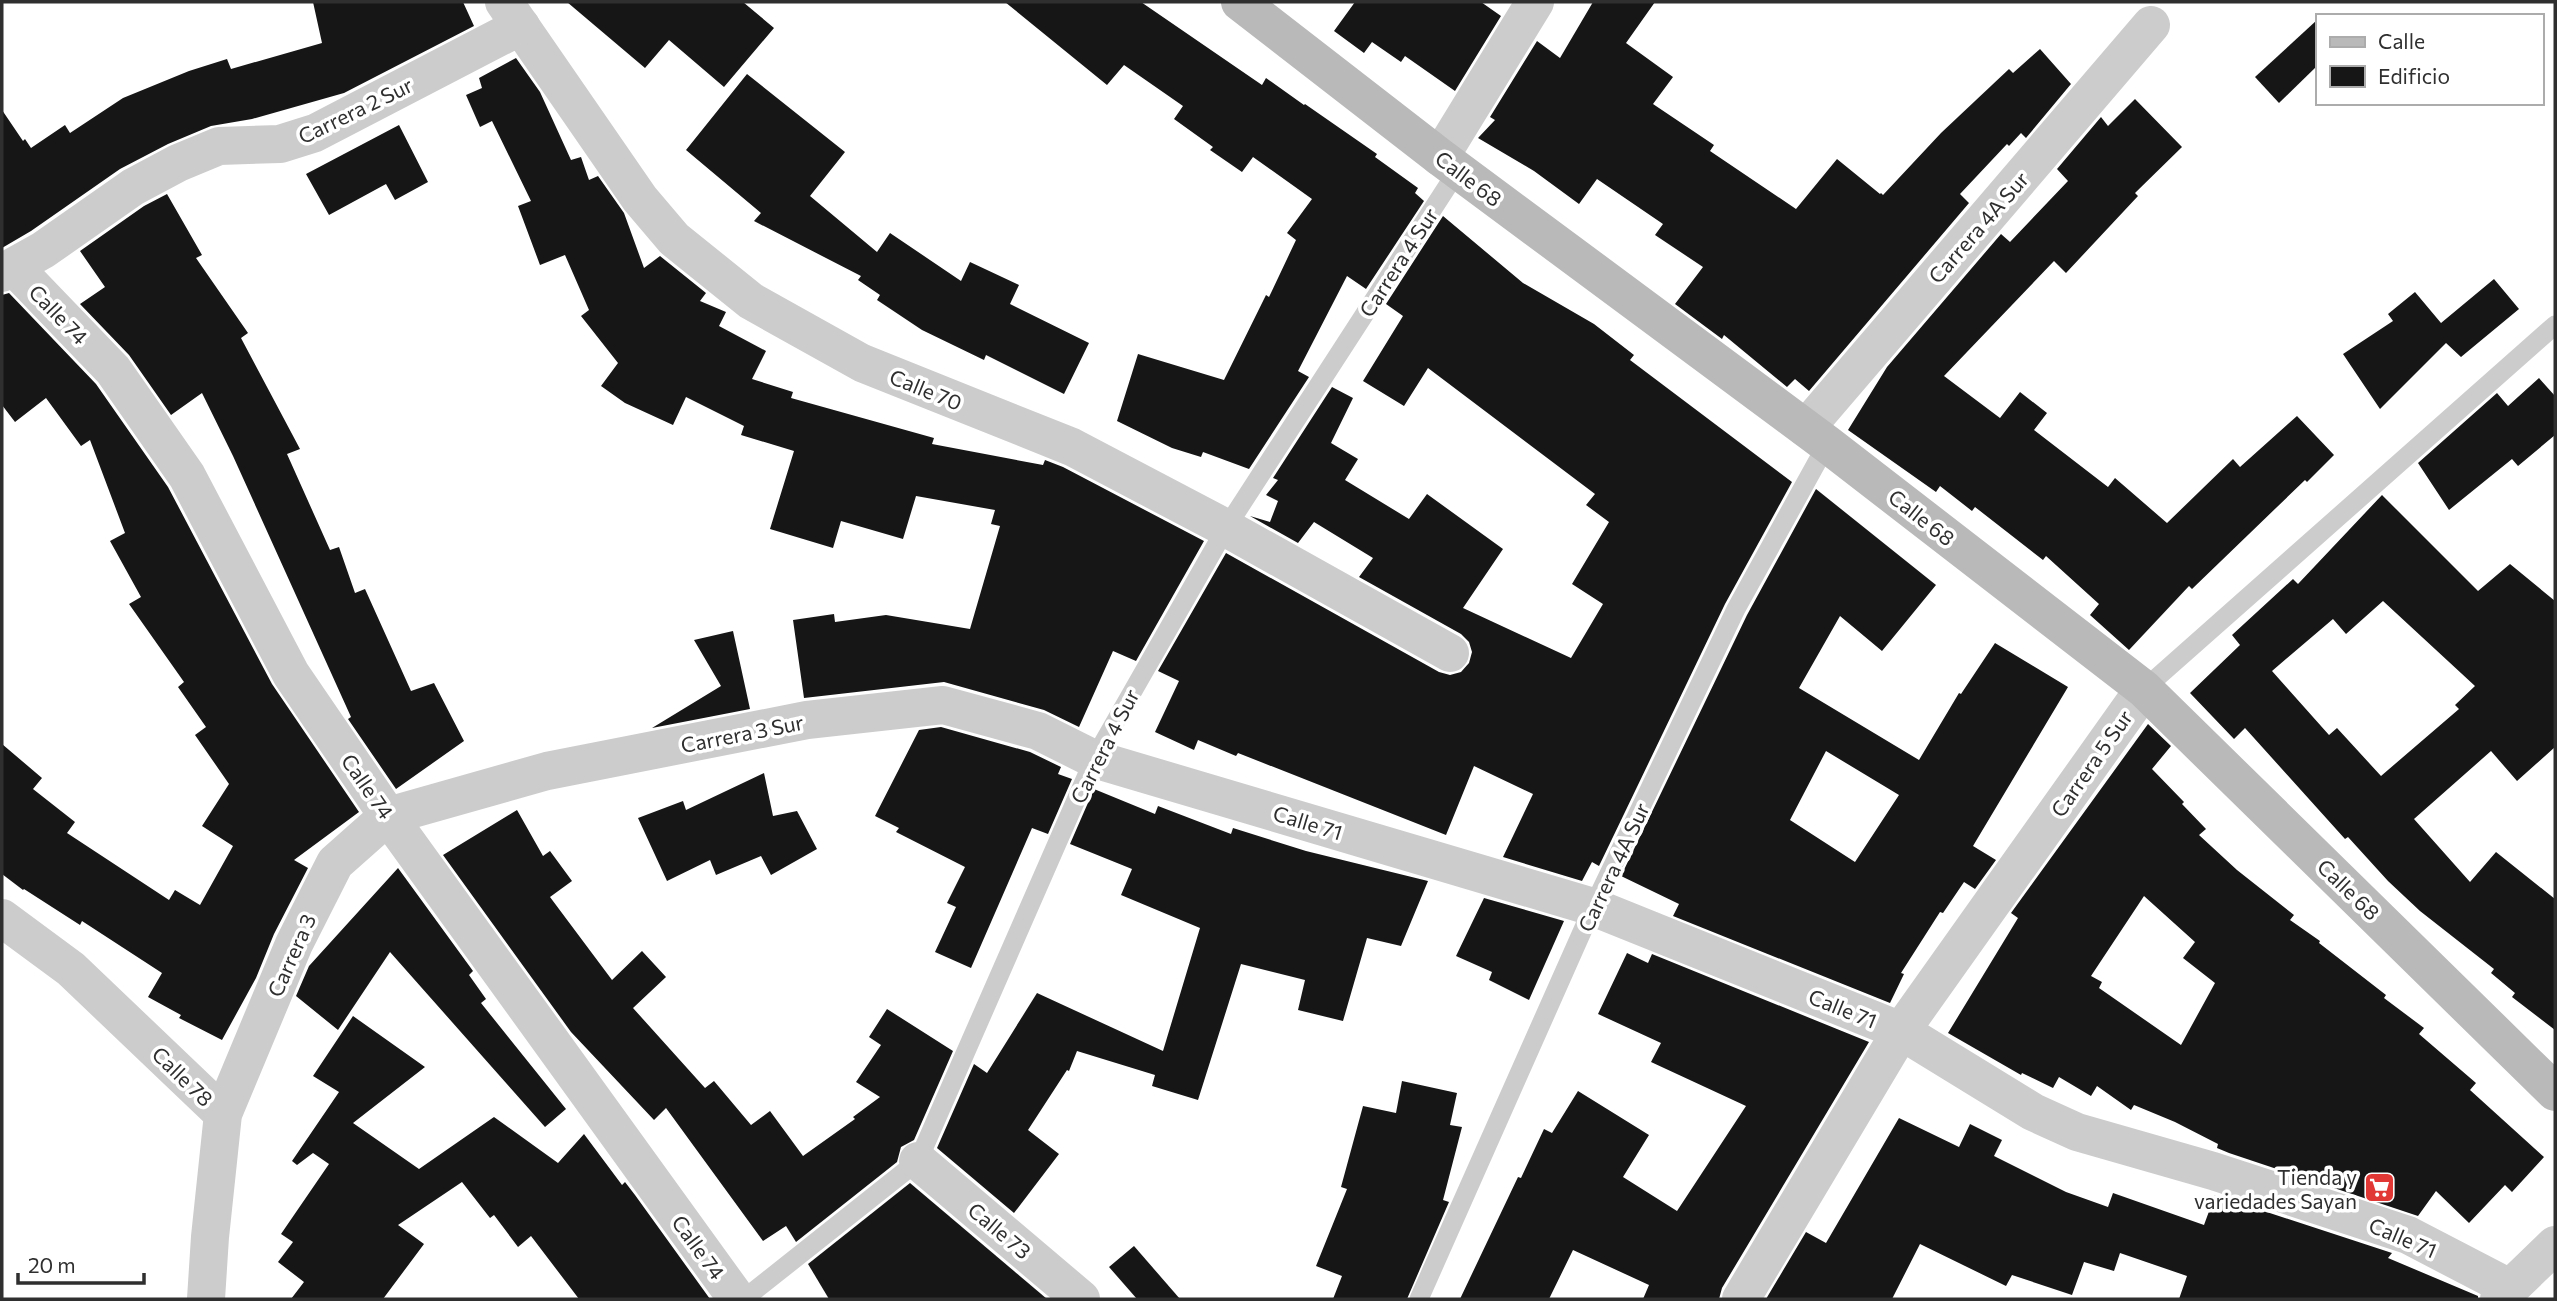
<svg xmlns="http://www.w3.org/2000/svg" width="2557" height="1301" font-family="Commissioner,sans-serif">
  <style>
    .building { fill: #161616; fill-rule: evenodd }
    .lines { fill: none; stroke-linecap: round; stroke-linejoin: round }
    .lane { stroke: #ccc; stroke-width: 19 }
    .street { stroke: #ccc; stroke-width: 38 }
    .secondary { stroke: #b9b9b9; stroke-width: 38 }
    .labels { text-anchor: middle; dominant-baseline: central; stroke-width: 7; stroke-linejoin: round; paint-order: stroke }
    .street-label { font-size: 21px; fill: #2f2f2f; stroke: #fff }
    .poi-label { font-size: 21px; fill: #2f2f2f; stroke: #fff; text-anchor: end }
  </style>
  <rect width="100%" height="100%" fill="#fff"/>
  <g class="building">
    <path d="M313 2H463L474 26 344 93 252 119 211 126 168 144 120 169 31 231 2 248V110L23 141 25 139 31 148 65 125 70 133 123 98 189 71 227 59 231 69 322 43Z"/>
    <path d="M567 2H743L774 28 724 87 669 40 645 68Z"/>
    <path d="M1005 2H1141L1262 85 1266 78 1304 105 1305 104 1377 154 1375 157 1418 188 1415 193 1424 201 1366 289 1347 276 1298 371 1309 377 1249 469 1203 452 1201 457 1172 448 1117 421 1138 354 1224 380 1266 295 1269 297 1296 240 1287 233 1312 199 1253 157 1242 172 1210 150 1213 147 1174 119 1183 106 1124 65 1107 85Z"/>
    <path d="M1355 2H1481L1501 16 1455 91 1405 56 1401 62 1372 42 1364 53 1334 31Z"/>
    <path d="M1593 2H1655L1626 43 1673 77 1653 104 1714 145 1710 151 1796 209 1837 159 1880 194 1881 193 1883 195 1941 133 2009 69 2013 73 2040 49 2071 84 2026 138 2021 133 2009 146 2007 144 1960 194 1969 203 1809 391 1795 379 1787 387 1724 335 1722 339 1675 304 1703 267 1655 235 1663 224 1597 179 1579 204 1534 171 1478 138 1495 120 1490 117 1537 41 1560 58Z"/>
    <path d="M2317 20V66L2279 103 2255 77Z"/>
    <path d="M516 58 540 92 571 160 581 157 589 180 598 176 624 213 644 268 660 256 706 293 700 301 726 312 719 326 766 351 752 379 793 392 791 398 934 438 932 444 1043 465 1045 460 1063 467 1204 541 1136 661 1113 651 1079 727 1044 710 944 682 804 698 793 620 834 614 835 622 886 615 970 629 1000 526 991 524 995 510 916 496 903 539 841 521 833 548 770 529 794 451 741 435 744 426 686 397 673 425 625 403 601 386 618 363 581 316 589 310 565 255 540 265 518 206 531 201 492 121 480 127 466 95 482 88 479 78Z"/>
    <path d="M747 74 845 152 810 196 877 252 890 233 961 281 970 262 1019 285 1010 304 1089 343 1064 394 986 355 984 360 922 330 877 300 880 295 858 280 861 276 754 221 761 213 686 150Z"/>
    <path d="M2135 99 2182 147 2135 193 2138 196 2066 273 2054 261 1944 376 2000 418 2020 392 2047 413 2034 430 2108 487 2115 478 2167 523 2233 459 2240 467 2297 416 2334 455 2307 482 2305 480 2192 589 2189 586 2129 650 2090 615 2099 604 2046 556 2043 560 1975 507 1972 511 1940 486 1936 492 1848 430 1887 367 2001 234 2010 242 2068 181 2057 169 2101 117 2108 126Z"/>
    <path d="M399 125 428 182 395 200 386 184 329 215 306 174Z"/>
    <path d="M167 194 202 255 196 258 248 333 241 338 300 449 287 454 330 550 339 547 355 593 365 589 411 691 434 683 464 741 396 789 348 719 351 717 233 456 202 393 171 415 129 355 80 304 105 287 80 251 144 206Z"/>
    <path d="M1443 216 1523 283 1594 324 1634 355 1630 360 1792 482 1725 604 1599 866 1592 862 1582 881 1503 857 1533 794 1474 766 1446 835 1238 753 1236 756 1198 740 1194 750 1155 732 1179 681 1158 671 1226 553 1439 672 1450 675 1461 672 1469 663 1472 652 1469 642 1461 634 1359 577 1373 558 1314 522 1298 543 1250 516 1270 522 1278 501 1266 495 1278 480 1273 478 1332 387 1353 398 1331 443 1358 459 1345 480 1409 519 1427 494 1503 549 1463 608 1571 658 1603 604 1572 584 1609 522 1586 505 1595 494 1428 368 1404 406 1363 381 1403 316 1386 304Z"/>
    <path d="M2494 279 2519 309 2461 357 2446 343 2380 409 2343 354 2393 321 2388 314 2415 292 2441 323Z"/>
    <path d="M9 293 96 384 168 487 272 684 359 812 294 860 308 868 274 934 256 978 222 1040 179 1018 181 1015 148 997 162 973 82 921 80 925 24 889 23 890 2 874V744L42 778 33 789 75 822 67 833 169 900 175 890 200 905 233 846 202 826 229 784 195 735 206 727 178 687 184 682 129 604 141 597 110 541 125 533 90 440 81 446 46 398 15 422 2 405V295Z"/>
    <path d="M2539 378 2555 396V435L2518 466 2512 459 2449 510 2418 463 2497 393 2508 406Z"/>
    <path d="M1816 489 1936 585 1882 651 1840 616 1799 688 1919 760 1959 693 1961 694 1995 643 2068 687 1973 846 1996 860 1975 889 1964 882 1943 913 1940 912 1901 973 1904 974 1890 1003 1673 916 1679 904 1621 876 1747 615ZM1826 751 1899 795 1855 862 1790 820Z"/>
    <path d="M2382 495 2478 591 2510 564 2555 601V747L2517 781 2491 751 2414 819 2470 882 2496 852 2555 899V1030L2512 997 2515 993 2491 973 2494 969 2420 911 2388 881 2348 837 2345 839 2245 728 2234 739 2190 693 2240 645 2232 635 2293 579 2298 584ZM2383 601 2475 686 2455 705 2459 709 2381 776 2337 728 2329 735 2272 671 2333 619 2346 634Z"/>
    <path d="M733 631 750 709 652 728 721 686 694 640Z"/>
    <path d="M2148 724 2171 746 2152 769 2184 802 2182 804 2206 829 2199 835 2237 870 2294 915 2290 920 2320 941 2319 943 2386 995 2384 998 2424 1028 2419 1034 2476 1083 2470 1090 2544 1157 2512 1192 2505 1185 2469 1223 2436 1191 2418 1216 2229 1153 2217 1148 2218 1144 2175 1122 2134 1105 2131 1110 2097 1086 2091 1096 2059 1077 2053 1088 2022 1073 2021 1075 1948 1033 2018 918 2011 913ZM2144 896 2195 942 2183 958 2215 983 2181 1045 2099 988 2102 982 2091 976Z"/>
    <path d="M941 727 1030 752 1061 767 1058 774 1072 779 1048 834 1032 828 971 968 935 952 956 907 947 903 965 867 896 832 899 828 875 816 919 730Z"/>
    <path d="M764 773 773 816 797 811 817 849 771 875 761 856 716 875 710 860 667 881 638 818 683 801 686 810Z"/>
    <path d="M1094 789 1155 814 1158 806 1231 834 1233 828 1306 851 1428 881 1401 946 1367 938 1343 1021 1298 1010 1305 980 1241 964 1198 1100 1152 1086 1155 1075 1077 1051 1069 1071 1067 1070 1028 1130 1059 1154 1014 1213 937 1148 974 1064 987 1073 1037 993 1163 1051 1200 928 1121 895 1132 869 1070 844Z"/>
    <path d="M517 810 543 856 550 851 572 881 550 897 612 980 642 951 666 977 633 1008 705 1088 714 1081 751 1125 770 1111 803 1156 855 1119 853 1117 880 1097 856 1082 881 1045 869 1037 887 1009 953 1051 914 1140 901 1147 897 1162 796 1242 786 1226 763 1241 666 1108 654 1120 571 1032 443 855Z"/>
    <path d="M398 868 473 971 469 975 486 999 481 1003 566 1109 545 1127 390 952 338 1030 296 996 309 966Z"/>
    <path d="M1484 898 1564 921 1529 1000 1489 980 1492 972 1456 956Z"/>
    <path d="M1627 953 1648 963 1652 954 1869 1042 1722 1288 1719 1299H1643L1649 1285 1573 1250 1549 1299H1460L1518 1177 1521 1178 1544 1129 1552 1133 1578 1091 1649 1135 1623 1177 1677 1211 1746 1106 1651 1062 1661 1043 1598 1014Z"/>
    <path d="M353 1016 425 1067 353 1123 419 1169 494 1117 558 1163 584 1134 622 1185 625 1182 635 1195 710 1299H579L531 1236 518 1247 494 1215 490 1218 462 1182 398 1225 424 1244 383 1299H291L304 1282 278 1262 293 1242 281 1234 329 1164 313 1153 297 1165 292 1161 339 1092 313 1076Z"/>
    <path d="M1402 1081 1457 1093 1450 1125 1462 1127 1443 1200 1449 1202 1407 1299H1333L1342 1276 1316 1266 1347 1189 1341 1187 1363 1106 1396 1113Z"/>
    <path d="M1899 1118 1959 1147 1970 1124 2002 1140 1994 1156 2066 1192 2108 1207 2113 1193 2204 1225 2215 1195 2392 1253 2388 1258 2478 1296V1299H2179L2187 1276 2120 1253 2114 1271 2084 1262 2072 1295 2012 1275 2006 1286 1920 1244 1892 1299H1766L1806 1232 1826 1243Z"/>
    <path d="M910 1183 1047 1299H829L808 1264Z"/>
    <path d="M1134 1246 1180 1299H1137L1109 1267Z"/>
  </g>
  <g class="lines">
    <g class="lane">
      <path d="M2144 689 2555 325"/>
      <path d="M744 1299 918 1161 1094 759 1226 528 1458 170"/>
      <path d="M1419 1299 1593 907 1736 609 1827 444"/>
    </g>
    <g class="street">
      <path d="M504 2 640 199 674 239 751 301 862 363 1072 447 1226 528 1450 653"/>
      <path d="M1440 157 1535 2"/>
      <path d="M14 267 113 370 187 476 291 674 388 816 737 1299"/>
      <path d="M2 273 43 250 133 187 178 163 219 146 280 144 315 133 521 26"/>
      <path d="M1806 428 2151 25"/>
      <path d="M2 918 71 969 223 1114"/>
      <path d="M918 1161 1081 1299"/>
      <path d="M206 1299 210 1237 223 1114 294 944 335 863 388 816 547 771 807 720 943 705 1038 731 1094 759 1593 907 1901 1031 2033 1112 2077 1132 2213 1171 2408 1235 2510 1288"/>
      <path d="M1741 1299 1901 1031 2144 689"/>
      <path d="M2499 1299 2555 1245"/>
    </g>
    <path class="secondary" d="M1240 2 1440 157 1827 444 2144 689 2555 1092"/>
  </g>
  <defs>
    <symbol id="supermarket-square" viewBox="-11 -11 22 22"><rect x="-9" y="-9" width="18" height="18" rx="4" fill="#e23835" stroke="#fff"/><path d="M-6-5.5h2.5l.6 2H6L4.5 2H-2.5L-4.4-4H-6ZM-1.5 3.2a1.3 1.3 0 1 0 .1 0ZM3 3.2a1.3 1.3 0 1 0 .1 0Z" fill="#fff"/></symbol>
  </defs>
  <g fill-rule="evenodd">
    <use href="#supermarket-square" x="2362" y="1170" width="35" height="35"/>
  </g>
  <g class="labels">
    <g class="street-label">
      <text transform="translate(355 110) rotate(-26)">Carrera 2 Sur</text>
      <text transform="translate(1469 178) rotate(37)">Calle 68</text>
      <text transform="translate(1978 227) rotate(-49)">Carrera 4A Sur</text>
      <text transform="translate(1398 262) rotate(-57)">Carrera 4 Sur</text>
      <text transform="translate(59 314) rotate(46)">Calle 74</text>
      <text transform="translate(926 389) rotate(22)">Calle 70</text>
      <text transform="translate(1922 517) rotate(38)">Calle 68</text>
      <text transform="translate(742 733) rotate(-11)">Carrera 3 Sur</text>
      <text transform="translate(1104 746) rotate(-63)">Carrera 4 Sur</text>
      <text transform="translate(2091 763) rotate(-55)">Carrera 5 Sur</text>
      <text transform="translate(368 786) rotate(55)">Calle 74</text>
      <text transform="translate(1308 822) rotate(17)">Calle 71</text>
      <text transform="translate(1613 867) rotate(-65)">Carrera 4A Sur</text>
      <text transform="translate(2349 889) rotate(44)">Calle 68</text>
      <text transform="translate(291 955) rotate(-66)">Carrera 3</text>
      <text transform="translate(1843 1008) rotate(22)">Calle 71</text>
      <text transform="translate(183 1076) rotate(44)">Calle 78</text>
      <text transform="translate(1000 1230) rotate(40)">Calle 73</text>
      <text transform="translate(2403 1237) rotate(23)">Calle 71</text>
      <text transform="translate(699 1247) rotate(54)">Calle 74</text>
    </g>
    <g class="poi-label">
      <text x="2357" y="1176">Tienda y<tspan x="2357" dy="24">variedades Sayan</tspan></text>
    </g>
  </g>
  <rect width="2557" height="1301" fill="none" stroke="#2f2f2f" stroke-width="7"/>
  <rect x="2316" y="14" width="228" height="91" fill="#ffffff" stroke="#acacac" stroke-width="2"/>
  <rect x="2330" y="37" width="35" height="10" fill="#b9b9b9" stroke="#acacac" stroke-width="2"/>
  <text x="2378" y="49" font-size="21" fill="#2f2f2f">Calle</text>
  <rect x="2330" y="66" width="35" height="21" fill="#161616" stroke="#acacac" stroke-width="2"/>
  <text x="2378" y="84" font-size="21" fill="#2f2f2f">Edificio</text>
  <path d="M18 1273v10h126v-10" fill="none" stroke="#2f2f2f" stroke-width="3.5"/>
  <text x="28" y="1273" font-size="21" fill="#2f2f2f" stroke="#ffffff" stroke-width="5" paint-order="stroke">20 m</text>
</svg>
